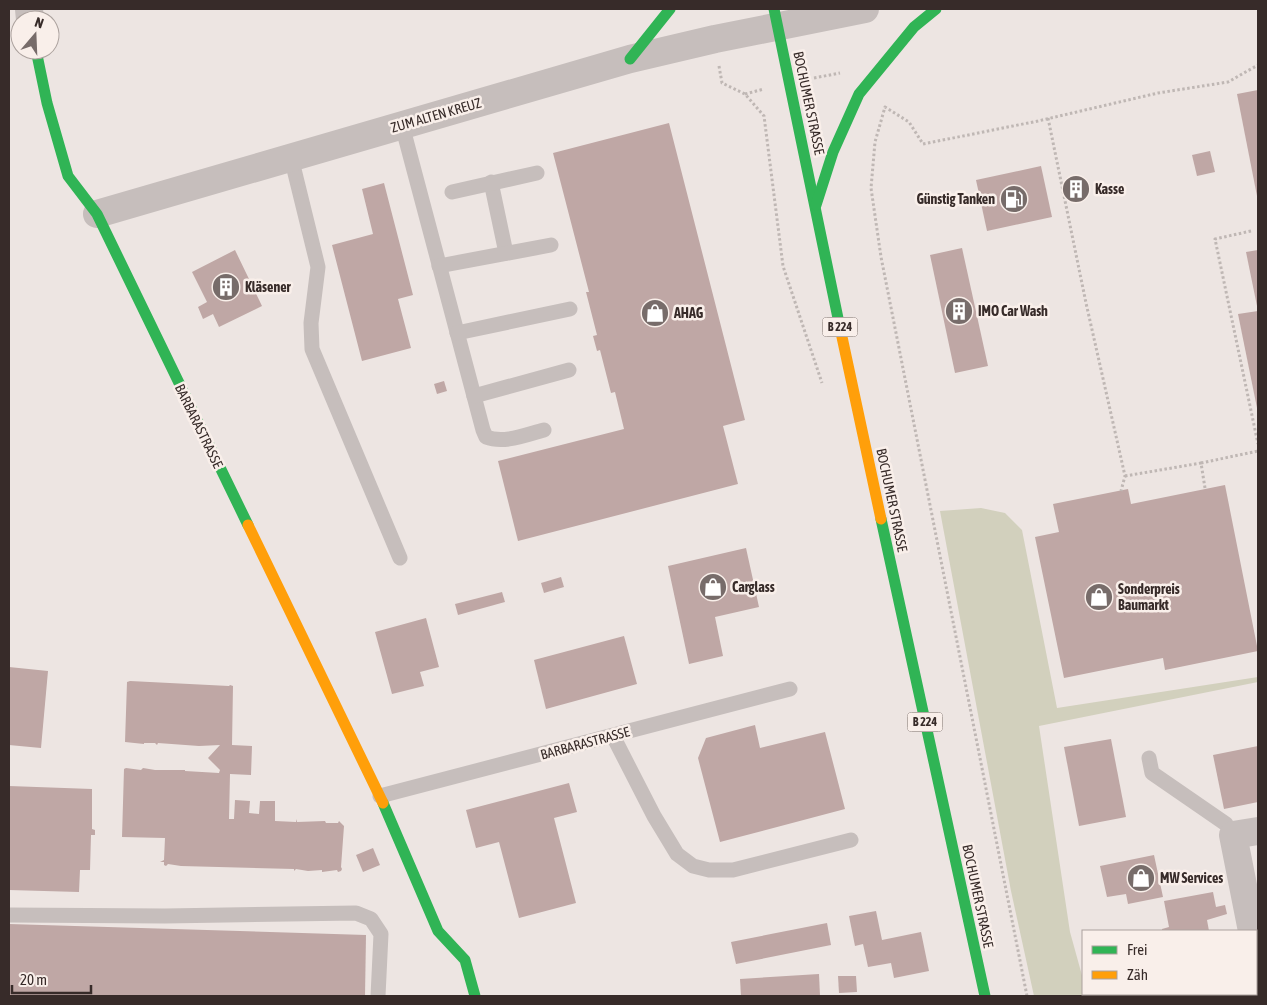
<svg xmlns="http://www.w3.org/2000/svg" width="1267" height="1005" font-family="'Asap Condensed',sans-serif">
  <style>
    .green { fill: #d2d0bd }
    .building { fill: #bfa7a5 }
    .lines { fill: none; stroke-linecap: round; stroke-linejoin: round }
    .path { stroke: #bfb7b4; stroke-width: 3; stroke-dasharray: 2.5 2.5; stroke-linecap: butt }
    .lane { stroke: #c6bebc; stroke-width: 15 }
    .street { stroke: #c6bebc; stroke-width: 28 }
    .fast { stroke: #30b455; stroke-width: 11 }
    .slow { stroke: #ff9f0a; stroke-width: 11 }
    .labels { text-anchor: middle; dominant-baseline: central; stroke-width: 5; stroke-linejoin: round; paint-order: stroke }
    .shield { fill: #f9efea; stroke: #716663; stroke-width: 1 }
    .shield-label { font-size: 12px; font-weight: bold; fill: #372b29 }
    .street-label { font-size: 14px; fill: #372b29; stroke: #f9efea }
    .poi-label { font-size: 14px; font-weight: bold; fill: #372b29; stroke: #f9efea; text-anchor: start }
  </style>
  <rect width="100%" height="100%" fill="#ede5e2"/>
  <path class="green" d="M981 508 1005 513 1022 530 1057 708 1258 677V682L1039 726 1070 932 1083 979V994H1088V996H1034L1011 891 940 511Z"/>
  <g class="building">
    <path d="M1258 90V196H1257L1237 94Z"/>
    <path d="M669 123 745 420 723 426 738 484 518 541 498 461 624 429 615 392 611 393 600 350 597 351 593 336 597 335 586 292H589L553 153Z"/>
    <path d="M1210 151 1215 172 1197 176 1192 155Z"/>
    <path d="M1041 166 1052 217 987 231 976 180Z"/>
    <path d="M1082 177 1086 199 1070 202 1066 180Z"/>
    <path d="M384 183 413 295 398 299 411 348 362 361 332 245 373 234 362 189Z"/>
    <path d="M962 248 988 366 955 373 930 255Z"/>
    <path d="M235 250 262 306 219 327 213 314 203 319 198 307 207 302 192 272Z"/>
    <path d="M1258 250V306H1257L1246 252Z"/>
    <path d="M1258 311V408H1257L1238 314Z"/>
    <path d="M444 381 447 391 437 394 434 384Z"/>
    <path d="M1225 485 1258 651 1165 670 1163 658 1064 678 1035 537 1059 532 1053 504 1128 489 1131 504Z"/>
    <path d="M746 548 759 607 715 617 723 656 689 664 668 566Z"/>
    <path d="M561 577 564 587 544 593 541 583Z"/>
    <path d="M502 592 505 602 458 615 455 604Z"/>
    <path d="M426 618 439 667 420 672 424 686 392 694 375 632Z"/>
    <path d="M624 636 637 684 546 709 534 660Z"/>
    <path d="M9 667 48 671 41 748 9 745Z"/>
    <path d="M130 681 229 686 230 685 233 686 232 745 252 746 251 775 230 774 229 819H234L235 800 250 801 249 813 259 814 260 801H275V821L296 822 297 819V822L325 821 326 823H338L339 821 344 826 341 867 342 869 341 871 338 872 337 870 322 872V870L308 871 296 869 294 871V869L181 866 168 864 166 866 164 865V862H160L164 860 165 838 122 837 124 769 126 768 141 770 143 768 155 770H185V771L219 773 220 770 208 758 220 745 199 746 158 743 157 745 155 743H144V744L125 742 127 682Z"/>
    <path d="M755 725 760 748 825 732 845 809 720 842 698 758 706 738Z"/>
    <path d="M1111 739 1126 817 1079 826 1064 747Z"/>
    <path d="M1258 746V802L1224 809 1213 755Z"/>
    <path d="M569 783 577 812 554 818 576 903 519 918 499 842 476 848 466 810Z"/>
    <path d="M9 786 92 789V829L95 830V835H91L90 870H80L79 892 9 890Z"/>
    <path d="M373 848 380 865 363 872 356 855Z"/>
    <path d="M1154 855 1163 897 1128 904 1126 894 1107 897 1100 866Z"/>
    <path d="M1213 892 1216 907 1225 905 1227 914 1207 920 1209 931H1162V929L1169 927 1164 901Z"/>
    <path d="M876 911 882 940 921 932 929 971 894 978 891 963 868 967 863 944 855 946 849 916Z"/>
    <path d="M827 923 831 945 736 964 731 942Z"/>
    <path d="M9 924 366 935 365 996 9 995Z"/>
    <path d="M819 974 820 996H741L740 979Z"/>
    <path d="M838 976H856L857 992 839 993Z"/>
  </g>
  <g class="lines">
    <g class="path">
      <path d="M719 66 722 83 745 94 764 116 783 266 822 383"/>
      <path d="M814 78 840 73"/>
      <path d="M745 94 764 89"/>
      <path d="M1048 118 1086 303 1125 476 1121 491"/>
      <path d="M1251 231 1215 239 1258 444"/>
      <path d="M1201 463 1258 451"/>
      <path d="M1125 476 1201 463 1205 488"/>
      <path d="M1027 996 881 257 871 188 875 142 885 107 909 122 923 144 1038 121 1158 93 1228 82 1258 65"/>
    </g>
    <g class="lane">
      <path d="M402 125 483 430 486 437C504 444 525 435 544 430"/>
      <path d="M291 157 318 267 311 323 312 349 400 558"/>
      <path d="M491 182 506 253"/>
      <path d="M452 192 537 173"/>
      <path d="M439 266 551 245"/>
      <path d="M457 333 570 309"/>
      <path d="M474 396 569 370"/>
      <path d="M613 736 654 816 677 854 693 866 709 870H733L851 840"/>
      <path d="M1149 758 1152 773 1226 824 1233 835"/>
      <path d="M380 796 790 689"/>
      <path d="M9 915 165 916 356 913 371 919 381 934 378 996"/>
    </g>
    <g class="street">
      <path d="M29 9 30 20"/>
      <path d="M97 214 630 59 715 39 865 9"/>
      <path d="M1252 931 1233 835 1258 831"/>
      <path d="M1256 950 1258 963"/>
    </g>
    <g class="fast">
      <path d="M774 9 839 323"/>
      <path d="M36 50 47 103 68 176 97 214 248 525"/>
      <path d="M630 59 670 9"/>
      <path d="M816 205 833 152 859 94 914 27 936 9"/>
      <path d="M881 519 985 996"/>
      <path d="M383 803 438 931 465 960 475 996"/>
    </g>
    <g class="slow">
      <path d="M839 323 881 519"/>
      <path d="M248 525 383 803"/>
    </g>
  </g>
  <defs>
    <symbol id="building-disc" viewBox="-11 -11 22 22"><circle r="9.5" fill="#776c6a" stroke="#f9efea"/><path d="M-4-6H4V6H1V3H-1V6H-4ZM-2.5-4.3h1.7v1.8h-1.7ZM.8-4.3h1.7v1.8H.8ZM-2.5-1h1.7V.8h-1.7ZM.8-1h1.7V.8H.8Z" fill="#fff"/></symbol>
    <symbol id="fuel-disc" viewBox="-11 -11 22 22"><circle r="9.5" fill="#776c6a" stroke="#f9efea"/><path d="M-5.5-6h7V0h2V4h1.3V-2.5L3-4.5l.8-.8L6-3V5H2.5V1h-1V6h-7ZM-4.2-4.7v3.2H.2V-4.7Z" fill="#fff"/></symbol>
    <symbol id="shop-disc" viewBox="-11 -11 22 22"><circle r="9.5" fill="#776c6a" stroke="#f9efea"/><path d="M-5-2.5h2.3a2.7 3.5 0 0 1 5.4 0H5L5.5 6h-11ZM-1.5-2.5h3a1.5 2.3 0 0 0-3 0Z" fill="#fff"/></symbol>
  </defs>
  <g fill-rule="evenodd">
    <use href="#building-disc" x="1060" y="173" width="32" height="32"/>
    <use href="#fuel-disc" x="998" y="183" width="32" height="32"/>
    <use href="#building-disc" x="210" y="271" width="32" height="32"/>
    <use href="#building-disc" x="943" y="295" width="32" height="32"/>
    <use href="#shop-disc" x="639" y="297" width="32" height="32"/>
    <use href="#shop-disc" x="697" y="571" width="32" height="32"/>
    <use href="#shop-disc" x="1083" y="581" width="32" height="32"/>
    <use href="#shop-disc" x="1125" y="862" width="32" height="32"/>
  </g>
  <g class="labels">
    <g class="shield">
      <rect x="822.5" y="317.5" width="35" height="19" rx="4"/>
      <rect x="907.5" y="712.5" width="35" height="19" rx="4"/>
    </g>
    <g class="shield-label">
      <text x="840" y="327">B 224</text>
      <text x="925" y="722">B 224</text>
    </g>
    <g class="street-label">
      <text transform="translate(809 103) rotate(78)">BOCHUMER STRASSE</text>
      <text transform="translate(436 115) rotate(-16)">ZUM ALTEN KREUZ</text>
      <text transform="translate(199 426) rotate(64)">BARBARASTRASSE</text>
      <text transform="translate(892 500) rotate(78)">BOCHUMER STRASSE</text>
      <text transform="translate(585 743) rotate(-15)">BARBARASTRASSE</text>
      <text transform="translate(978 896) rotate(78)">BOCHUMER STRASSE</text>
    </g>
    <g class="poi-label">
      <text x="1095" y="189">Kasse</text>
      <text x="995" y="199" text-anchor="end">Günstig Tanken</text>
      <text x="245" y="287">Kläsener</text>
      <text x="978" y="311">IMO Car Wash</text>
      <text x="674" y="313">AHAG</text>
      <text x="732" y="587">Carglass</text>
      <text x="1118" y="589">Sonderpreis<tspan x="1118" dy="16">Baumarkt</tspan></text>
      <text x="1160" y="878">MW Services</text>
    </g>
  </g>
  <rect width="1267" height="1005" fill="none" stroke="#372b29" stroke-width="20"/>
  <rect x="1082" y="930" width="175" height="65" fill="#f9efea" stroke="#aba19d"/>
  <rect x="1092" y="946" width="25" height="8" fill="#30b455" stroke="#aba19d"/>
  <text x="1127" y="955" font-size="15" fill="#372b29">Frei</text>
  <rect x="1092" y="971" width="25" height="8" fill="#ff9f0a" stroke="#aba19d"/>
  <text x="1127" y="980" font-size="15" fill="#372b29">Zäh</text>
  <g transform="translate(35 35) rotate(19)"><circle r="24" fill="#f9efea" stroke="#aba19d"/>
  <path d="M0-4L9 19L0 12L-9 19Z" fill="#776c6a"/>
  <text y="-8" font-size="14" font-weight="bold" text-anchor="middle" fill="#372b29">N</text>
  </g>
  <path d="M12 985v8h79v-8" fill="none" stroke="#372b29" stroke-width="2.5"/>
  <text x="20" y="985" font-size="15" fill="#372b29" stroke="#f9efea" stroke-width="4" paint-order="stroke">20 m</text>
</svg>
